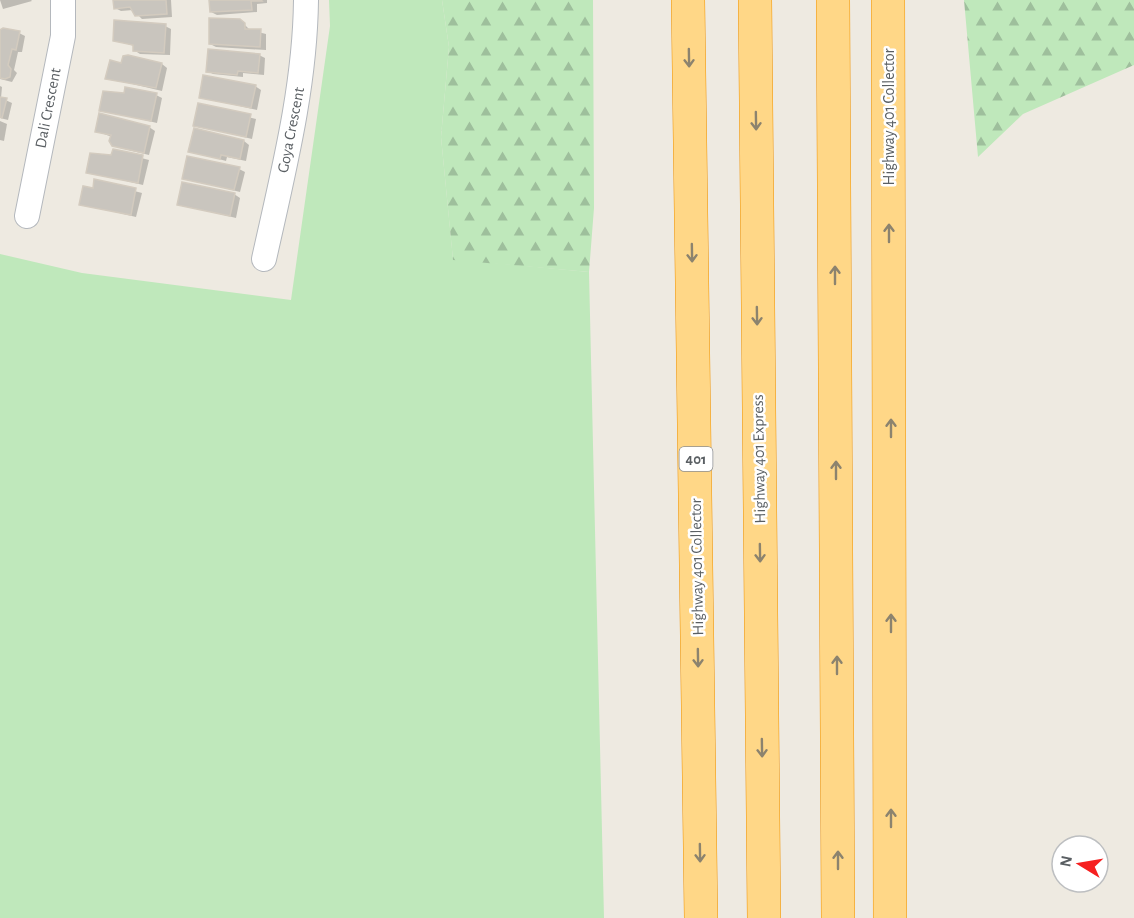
<svg xmlns="http://www.w3.org/2000/svg" width="1134" height="918" font-family="'Alegreya Sans',sans-serif">
  <style>
    .grass { fill: #bfe8bb }
    .forest { fill: url(#forest-firs) }
    .shadow { fill: #0003 }
    .building { fill: #c9c5be; stroke: #d3cbbf; stroke-width: 1.5 }
    .lines { fill: none; stroke-linecap: round; stroke-linejoin: round }
    .street-casing { stroke: #b4b8bd; stroke-width: 26 }
    .highway-casing { stroke: #ef9200; stroke-width: 34 }
    .street { stroke: #fff; stroke-width: 24 }
    .highway { stroke: #ffd787; stroke-width: 33 }
    .oneway { stroke: #8c836e }
    .labels { text-anchor: middle; dominant-baseline: central; stroke-width: 5; stroke-linejoin: round; paint-order: stroke }
    .shield { fill: #fff; stroke: #8c8f92; stroke-width: 1.5 }
    .shield-label { font-size: 15px; font-weight: bold; fill: #5a5f63 }
    .street-label { font-size: 16px; fill: #5a5f63; stroke: #fff }
  </style>
  <defs>
    <pattern id="forest-firs" width="22" height="20" patternUnits="userSpaceOnUse" patternTransform="scale(1.5)"><rect width="22" height="20" fill="#bfe8bb"/><path d="M5 1l3.5 6h-7zM16 11l3.5 6h-7z" fill="#9ebf9c"/></pattern>
  </defs>
  <rect width="100%" height="100%" fill="#eeeae1"/>
  <path class="grass" d="M329 0H442L449 47 441 137 453 259 589 272 604 918H0V254L82 273 291 300 330 26Z"/>
  <g class="forest">
    <path d="M442 0H593L594 208 589 272 453 260 441 137 449 47Z"/>
    <path d="M964 0H1134V65L1023 114 978 157Z"/>
  </g>
  <g class="shadow">
    <path d="M0 0H31L32 1 3 9Z"/>
    <path d="M115 0H171L172 17 142 19 133 10 121 11 115 8Z"/>
    <path d="M211 0H267V3L257 4V12L217 15 211 12Z"/>
    <path d="M240 20 250 30 266 34V50L216 47 210 44Z"/>
    <path d="M165 26 171 29 170 55 140 54 134 50V46L115 40Z"/>
    <path d="M0 31 19 33 25 36 22 52H18L14 70 17 73 12 82 0 79Z"/>
    <path d="M259 55 265 58 264 75 243 73V77L213 74 207 71Z"/>
    <path d="M123 64H162L167 68 162 91 107 78Z"/>
    <path d="M0 86 2 87 1 98 12 103 8 120 0 118Z"/>
    <path d="M255 86 261 90 257 110 200 97Z"/>
    <path d="M156 95 162 98 157 123 101 110Z"/>
    <path d="M199 105 256 119 252 139 195 125Z"/>
    <path d="M0 121 7 124 4 141 0 140Z"/>
    <path d="M149 127 155 131 149 155 120 148 113 145 112 137 96 131Z"/>
    <path d="M244 141 249 145 246 161 227 157 226 161 190 151Z"/>
    <path d="M114 151 149 160 143 185 88 172 112 157Z"/>
    <path d="M239 169 245 172 240 192 184 178Z"/>
    <path d="M96 181 142 193 136 217 81 204 94 189Z"/>
    <path d="M234 194 240 198 236 218 179 204Z"/>
  </g>
  <g class="building">
    <path d="M113 0H166L167 14 135 16 130 7 114 9Z"/>
    <path d="M209 0H261L262 1H251L252 10 210 12Z"/>
    <path d="M209 18 240 19 245 23V29H261L260 47 209 44Z"/>
    <path d="M114 20 166 24 164 53 133 51V45L113 41Z"/>
    <path d="M3 28 20 31 16 50 12 49 8 65 11 69 10 77 5 79 0 78V30Z"/>
    <path d="M208 49 260 54 258 73 238 71 237 75 206 72Z"/>
    <path d="M128 55 162 63 156 88 105 79 110 60 121 63 123 56Z"/>
    <path d="M203 75 256 85 251 108 199 98Z"/>
    <path d="M125 87 157 93 151 121 99 111 103 91 124 93Z"/>
    <path d="M0 97 7 98 2 118 0 117Z"/>
    <path d="M198 103 251 114 246 137 193 126Z"/>
    <path d="M99 113 150 126 144 153 112 146 109 141 111 135 95 132Z"/>
    <path d="M194 128 244 140 240 159 221 155 220 159 188 152Z"/>
    <path d="M113 149 143 155 138 183 86 173 90 153 111 155Z"/>
    <path d="M187 156 240 167 234 190 182 179Z"/>
    <path d="M94 179 136 188 131 215 79 205 83 186 93 188Z"/>
    <path d="M182 182 235 193 230 216 177 205Z"/>
  </g>
  <g class="lines">
    <defs>
      <g id="street">
        <path d="M27 216 63 36V0"/>
        <path d="M264 259C283 173 305 88 306 0"/>
      </g>
      <g id="highway">
        <path d="M688 0 701 918"/>
        <path d="M755 0 764 918"/>
        <path d="M833 0 838 918"/>
        <path d="M888 0 890 918"/>
      </g>
    </defs>
    <use href="#street" class="street-casing"/>
    <use href="#highway" class="highway-casing"/>
    <use href="#street" class="street"/>
    <use href="#highway" class="highway"/>
  </g>
  <defs><path id="oneway-shaft" d="M-6 0H5M1.5-3L5.5 0L1.5 3" fill="none" stroke-width="1.6" stroke-linecap="round" stroke-linejoin="round" transform="scale(1.5)"/></defs>
  <g class="oneway">
    <use href="#oneway-shaft" transform="translate(689 58) rotate(89)"/>
    <use href="#oneway-shaft" transform="translate(756 121) rotate(89)"/>
    <use href="#oneway-shaft" transform="translate(889 233) rotate(-90)"/>
    <use href="#oneway-shaft" transform="translate(692 253) rotate(89)"/>
    <use href="#oneway-shaft" transform="translate(835 275) rotate(-90)"/>
    <use href="#oneway-shaft" transform="translate(757 316) rotate(89)"/>
    <use href="#oneway-shaft" transform="translate(891 428) rotate(-90)"/>
    <use href="#oneway-shaft" transform="translate(836 470) rotate(-90)"/>
    <use href="#oneway-shaft" transform="translate(760 553) rotate(89)"/>
    <use href="#oneway-shaft" transform="translate(891 623) rotate(-90)"/>
    <use href="#oneway-shaft" transform="translate(698 658) rotate(89)"/>
    <use href="#oneway-shaft" transform="translate(837 665) rotate(-90)"/>
    <use href="#oneway-shaft" transform="translate(762 748) rotate(89)"/>
    <use href="#oneway-shaft" transform="translate(891 818) rotate(-90)"/>
    <use href="#oneway-shaft" transform="translate(700 853) rotate(89)"/>
    <use href="#oneway-shaft" transform="translate(838 860) rotate(-90)"/>
  </g>
  <g class="labels">
    <rect class="shield" x="679.5" y="447" width="33" height="24" rx="4.5"/>
    <g class="shield-label">
      <text x="696" y="459">401</text>
    </g>
    <g class="street-label">
      <text transform="translate(48 108) rotate(-79)">Dali Crescent</text>
      <text transform="translate(889 117) rotate(-90)">Highway 401 Collector</text>
      <text transform="translate(291 130) rotate(-79)">Goya Crescent</text>
      <text transform="translate(759 459) rotate(-91)">Highway 401 Express</text>
      <text transform="translate(697 567) rotate(-91)">Highway 401 Collector</text>
    </g>
  </g>
  <g transform="translate(1080 864) rotate(281)"><circle r="28" fill="#ffffff" stroke="#bdbfc1" stroke-width="1.5"/>
  <path d="M0-4.5L10 22L0 15L-10 22Z" fill="#f61f1f"/>
  <text y="-9" font-size="16" font-weight="bold" text-anchor="middle" fill="#5a5f63">N</text>
  </g>
</svg>
